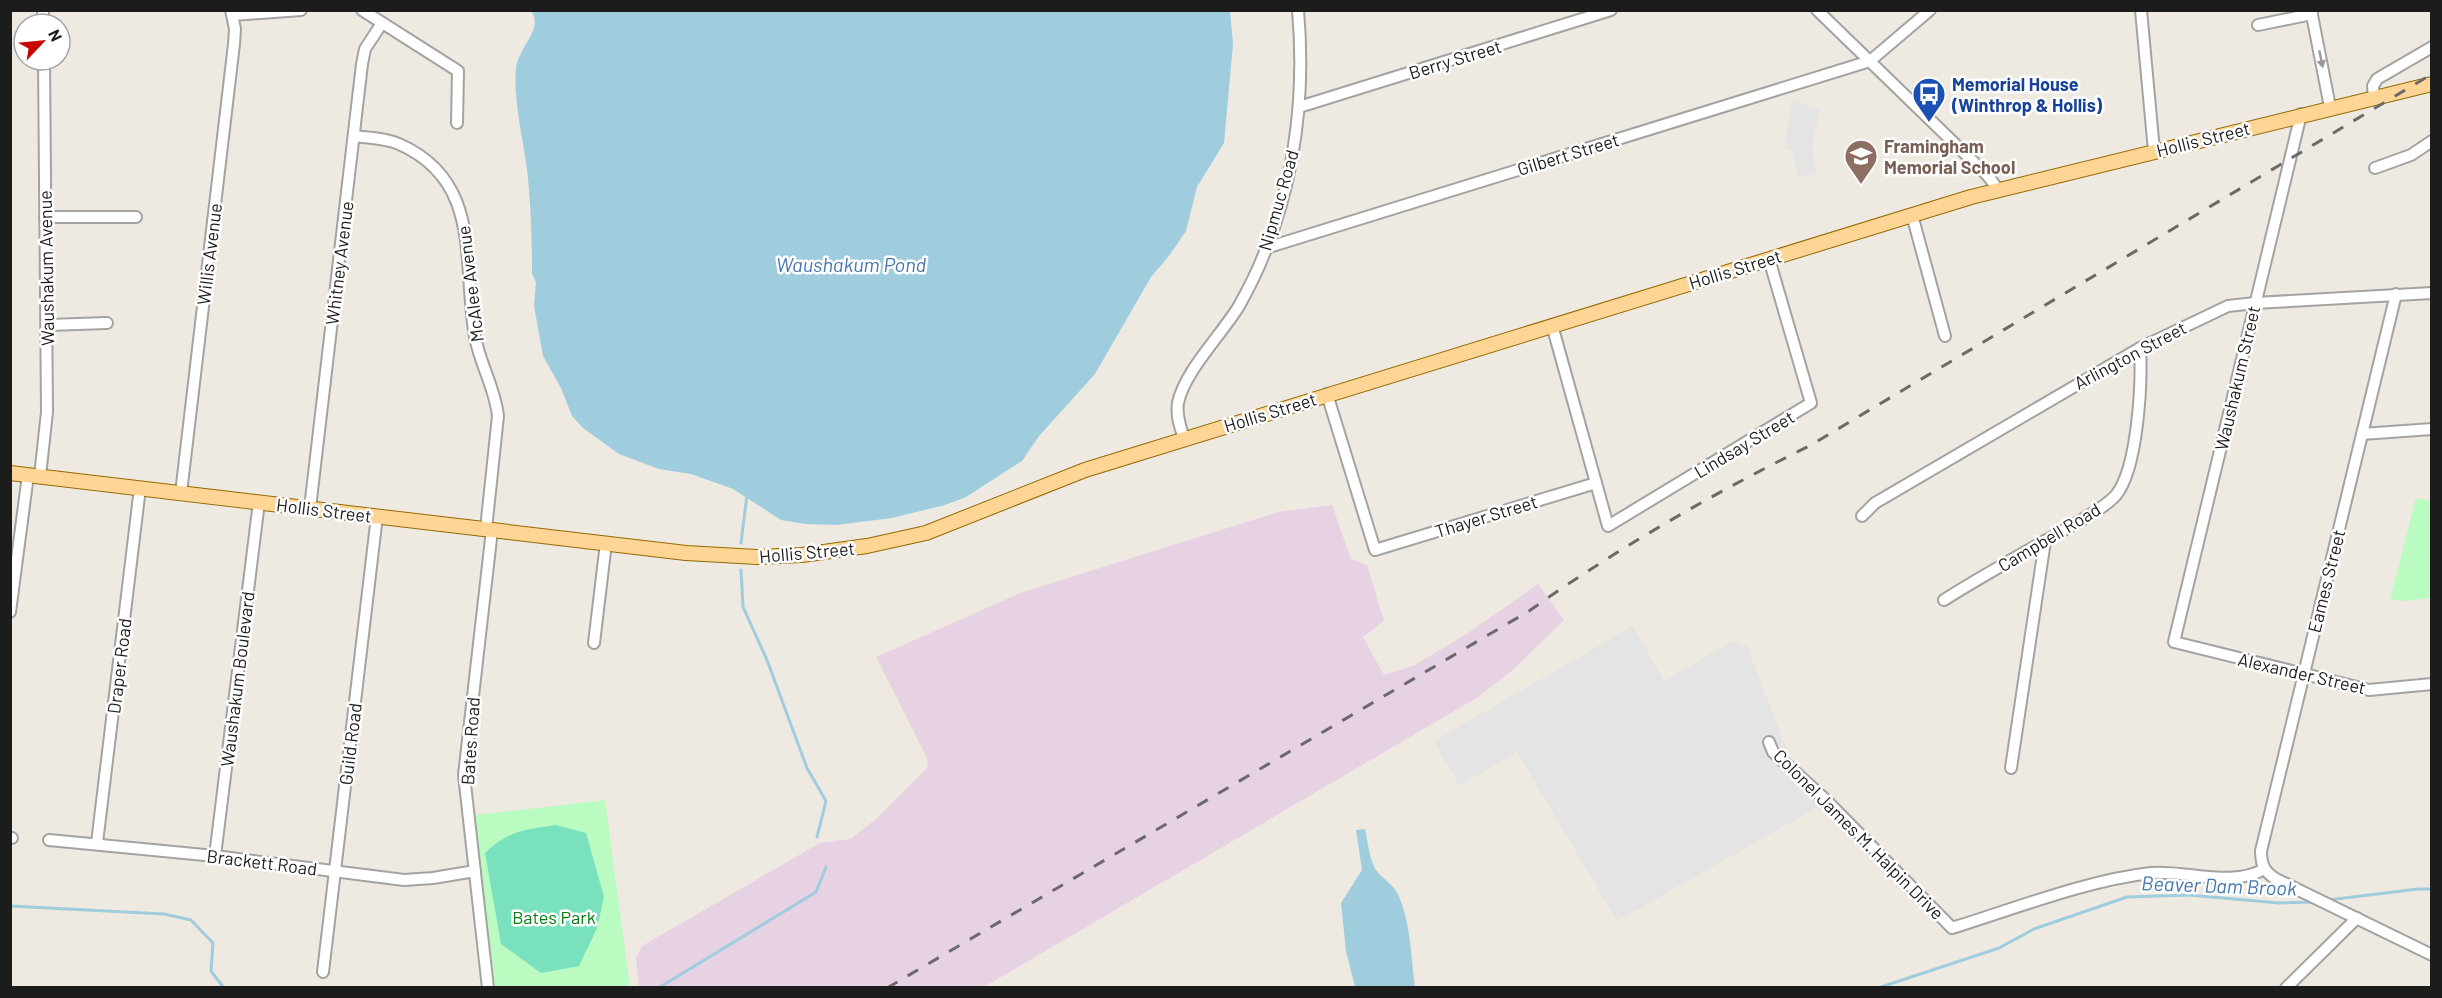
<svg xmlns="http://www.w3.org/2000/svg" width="2442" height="998" font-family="Barlow,sans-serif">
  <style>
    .industrial { fill: #e7d2e3 }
    .park { fill: #bafbc2 }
    .pitch { fill: #7ae1be }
    .parking { fill: #e4e4e4 }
    .water { fill: #9fcdde }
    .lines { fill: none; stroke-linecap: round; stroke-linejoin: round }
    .stream { stroke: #9fcdde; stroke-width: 3 }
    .minor-casing { stroke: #a3a3a3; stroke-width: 14 }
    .major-casing { stroke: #946900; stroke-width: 16 }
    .minor { stroke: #fff; stroke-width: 10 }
    .major { stroke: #ffd595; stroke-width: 14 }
    .rail { stroke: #6a6a6a; stroke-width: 3; stroke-dasharray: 12 12; stroke-linecap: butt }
    .oneway { fill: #999 }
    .labels { text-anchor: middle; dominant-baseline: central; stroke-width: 5; stroke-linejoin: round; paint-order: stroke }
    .street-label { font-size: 18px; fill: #1c1c1c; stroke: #fff }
    .transit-label { font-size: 18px; font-weight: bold; fill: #164399; stroke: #fff; text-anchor: start }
    .education-label { font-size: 18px; font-weight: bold; fill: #785e54; stroke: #fff; text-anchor: start }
    .park-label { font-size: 18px; fill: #067d15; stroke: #fff }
    .water-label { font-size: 20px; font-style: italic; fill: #4576af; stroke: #fff }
  </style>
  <rect width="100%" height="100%" fill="#eeeae1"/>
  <path class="industrial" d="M1332 505 1351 559 1367 565 1384 621 1363 637 1384 675 1415 665 1468 633 1538 584 1564 620 1514 669 1478 697 984 987H639L636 957 642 946 820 843 851 839 877 818 928 767 927 758 876 657 1020 593 1278 512Z"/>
  <g class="park">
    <path d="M2416 498 2431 501V598L2406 601 2390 599Z"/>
    <path d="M605 800 630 987H495L475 815Z"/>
  </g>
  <path class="pitch" d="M556 825 586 833 604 897 597 928 579 966 541 973 501 944 485 853C508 831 526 829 556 825Z"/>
  <g class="parking">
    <path d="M1793 100 1820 110 1813 139V156L1817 172 1798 177 1792 150 1785 148 1788 122Z"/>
    <path d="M1633 626 1664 681 1733 641 1747 646 1790 758 1832 799 1617 921 1517 752 1459 786 1434 741Z"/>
  </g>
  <g class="water">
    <path d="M531 11H1230L1233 44 1224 143 1197 187 1186 231 1169 256 1151 277 1095 374 1039 436 1022 461 966 497 945 505 892 518 836 525 805 524 781 520 733 489 691 474 659 469 619 454 583 428 572 416 561 388 543 356 534 306 536 282 532 274C532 239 531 204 527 169 523 138 513 99 516 68 519 46 544 29 531 11Z"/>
    <path d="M1365 829C1368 842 1369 859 1376 870 1384 881 1395 884 1400 899 1411 926 1411 959 1415 987H1355L1346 951 1341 903 1362 870 1356 830Z"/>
  </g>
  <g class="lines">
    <g class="stream">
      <path d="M741 543 747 495"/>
      <path d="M741 570 743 607 767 660 807 768 826 801 817 837"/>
      <path d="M2328 900 2418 889H2432"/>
      <path d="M10 906 164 914 191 920 213 943 211 971 224 988"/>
      <path d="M660 987 816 892 826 867"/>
      <path d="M1878 988 1999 948 2034 929 2127 897 2189 895 2279 903 2315 902"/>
    </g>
    <defs>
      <g id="minor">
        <path d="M43 10V24"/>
        <path d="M362 10 458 71 457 123"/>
        <path d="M1817 10 1987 175 1998 189"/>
        <path d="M2141 10 2154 151"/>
        <path d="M2311 10 2330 107"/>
        <path d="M233 15 301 10"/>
        <path d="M2258 25 2312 14"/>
        <path d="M2374 97 2373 86 2377 79 2432 47"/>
        <path d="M1299 107 1611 10"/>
        <path d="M2301 114 2174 642 2369 690 2432 684"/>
        <path d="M354 136C369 138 386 138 399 144 483 181 462 263 475 337 480 364 495 388 498 416L486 529"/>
        <path d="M2375 168 2411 155 2432 141"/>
        <path d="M1912 215 1945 336"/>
        <path d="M45 217H136"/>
        <path d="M1266 248 1870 61 1930 10"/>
        <path d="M2396 294 2261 851C2261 864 2264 872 2276 879L2432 955"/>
        <path d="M48 325 107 323"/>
        <path d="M1552 325 1608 526 1811 403 1769 259"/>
        <path d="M1327 394 1375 550 1596 483"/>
        <path d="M2362 434 2432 429"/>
        <path d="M1184 438C1180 427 1176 415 1178 403 1184 372 1222 334 1239 306 1249 288 1259 268 1266 249 1296 173 1305 91 1298 10"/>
        <path d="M40 476 47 412 44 60"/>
        <path d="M181 493 234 44 235 29 231 10"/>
        <path d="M310 508 362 64 365 49 382 23"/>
        <path d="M1862 516 1875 503 2140 348 2228 306 2255 303 2432 293"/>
        <path d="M1944 600C1982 576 2020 555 2059 533 2074 524 2105 508 2116 495 2138 468 2142 382 2140 348"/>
        <path d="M10 612 28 475"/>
        <path d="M594 643 606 543"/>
        <path d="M1769 742 1773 752 1826 800 1952 928C2014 909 2087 880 2151 873 2186 870 2233 888 2264 869"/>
        <path d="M2011 768 2045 541"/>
        <path d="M10 838H12"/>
        <path d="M49 840 215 856 404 880 433 878 475 871"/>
        <path d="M97 843 140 488"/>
        <path d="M215 856 259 502"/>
        <path d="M323 972 377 516"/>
        <path d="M488 988 464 775 492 530"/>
        <path d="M2286 988 2357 918"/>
      </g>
      <path id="major" d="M10 473 686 553 757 557 802 555 867 546 926 533 1085 470 1971 197 2432 84"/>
    </defs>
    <use href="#minor" class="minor-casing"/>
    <use href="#major" class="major-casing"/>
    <use href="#minor" class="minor"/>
    <use href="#major" class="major"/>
    <path class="rail" d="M887 988 1529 611C1618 548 1714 493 1811 445L2432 74"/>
  </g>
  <defs><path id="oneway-solid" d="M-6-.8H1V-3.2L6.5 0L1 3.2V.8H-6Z" transform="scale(1.5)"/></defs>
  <use class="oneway" href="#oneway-solid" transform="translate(2321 59) rotate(79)"/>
  <defs>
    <symbol id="bus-pin" viewBox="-11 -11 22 30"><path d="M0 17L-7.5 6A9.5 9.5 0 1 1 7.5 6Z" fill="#1a4fb4" stroke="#fff"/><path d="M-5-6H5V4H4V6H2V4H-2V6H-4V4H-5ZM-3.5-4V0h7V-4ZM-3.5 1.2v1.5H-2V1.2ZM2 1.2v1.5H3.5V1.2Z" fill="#fff"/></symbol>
    <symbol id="school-pin" viewBox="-11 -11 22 30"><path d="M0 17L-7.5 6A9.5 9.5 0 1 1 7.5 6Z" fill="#8d6e63" stroke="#fff"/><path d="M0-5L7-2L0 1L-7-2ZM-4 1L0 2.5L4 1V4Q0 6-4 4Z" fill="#fff"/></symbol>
  </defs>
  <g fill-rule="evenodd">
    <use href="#bus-pin" x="1910" y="75" width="38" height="52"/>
    <use href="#school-pin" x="1842" y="137" width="38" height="52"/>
  </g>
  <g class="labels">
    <g class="street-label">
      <text transform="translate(1455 59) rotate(-17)">Berry Street</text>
      <text transform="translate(2203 139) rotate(-14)">Hollis Street</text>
      <text transform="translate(1568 154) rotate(-17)">Gilbert Street</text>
      <text transform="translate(1278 200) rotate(-74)">Nipmuc Road</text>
      <text transform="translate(209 254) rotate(-83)">Willis Avenue</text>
      <text transform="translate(339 263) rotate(-83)">Whitney Avenue</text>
      <text transform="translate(46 268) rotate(-91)">Waushakum Avenue</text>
      <text transform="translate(1735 269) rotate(-17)">Hollis Street</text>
      <text transform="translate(470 284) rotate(-97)">McAlee Avenue</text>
      <text transform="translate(2130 355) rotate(-28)">Arlington Street</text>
      <text transform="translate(2237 378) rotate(-77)">Waushakum Street</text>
      <text transform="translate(1270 412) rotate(-17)">Hollis Street</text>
      <text transform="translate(1744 444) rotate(-31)">Lindsay Street</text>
      <text transform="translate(324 510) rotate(7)">Hollis Street</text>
      <text transform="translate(1486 516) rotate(-17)">Thayer Street</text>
      <text transform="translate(2049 537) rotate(-31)">Campbell Road</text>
      <text transform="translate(807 552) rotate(-5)">Hollis Street</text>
      <text transform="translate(2326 581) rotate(-76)">Eames Street</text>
      <text transform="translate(119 666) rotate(-83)">Draper Road</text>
      <text transform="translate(2302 673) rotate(13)">Alexander Street</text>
      <text transform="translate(237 679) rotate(-83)">Waushakum Boulevard</text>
      <text transform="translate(470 741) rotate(-86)">Bates Road</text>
      <text transform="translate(350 744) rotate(-83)">Guild Road</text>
      <text transform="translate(1859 834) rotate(45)">Colonel James M. Halpin Drive</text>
      <text transform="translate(262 862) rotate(7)">Brackett Road</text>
    </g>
    <g class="transit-label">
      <text x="1952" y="84">Memorial House<tspan x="1952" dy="21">(Winthrop &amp; Hollis)</tspan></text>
    </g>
    <g class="education-label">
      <text x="1884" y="146">Framingham<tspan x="1884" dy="21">Memorial School</tspan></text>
    </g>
    <g class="park-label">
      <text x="554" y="917">Bates Park</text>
    </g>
    <g class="water-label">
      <text x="851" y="264">Waushakum Pond</text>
      <text transform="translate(2219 885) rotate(2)">Beaver Dam Brook</text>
    </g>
  </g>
  <rect width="2442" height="998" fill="none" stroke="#1c1c1c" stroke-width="24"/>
  <g transform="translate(42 42) rotate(64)"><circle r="28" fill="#ffffff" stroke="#a4a4a4" stroke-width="1.5"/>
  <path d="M0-4.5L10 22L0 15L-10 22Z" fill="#c80800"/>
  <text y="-9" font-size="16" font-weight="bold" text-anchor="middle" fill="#1c1c1c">N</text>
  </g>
</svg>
